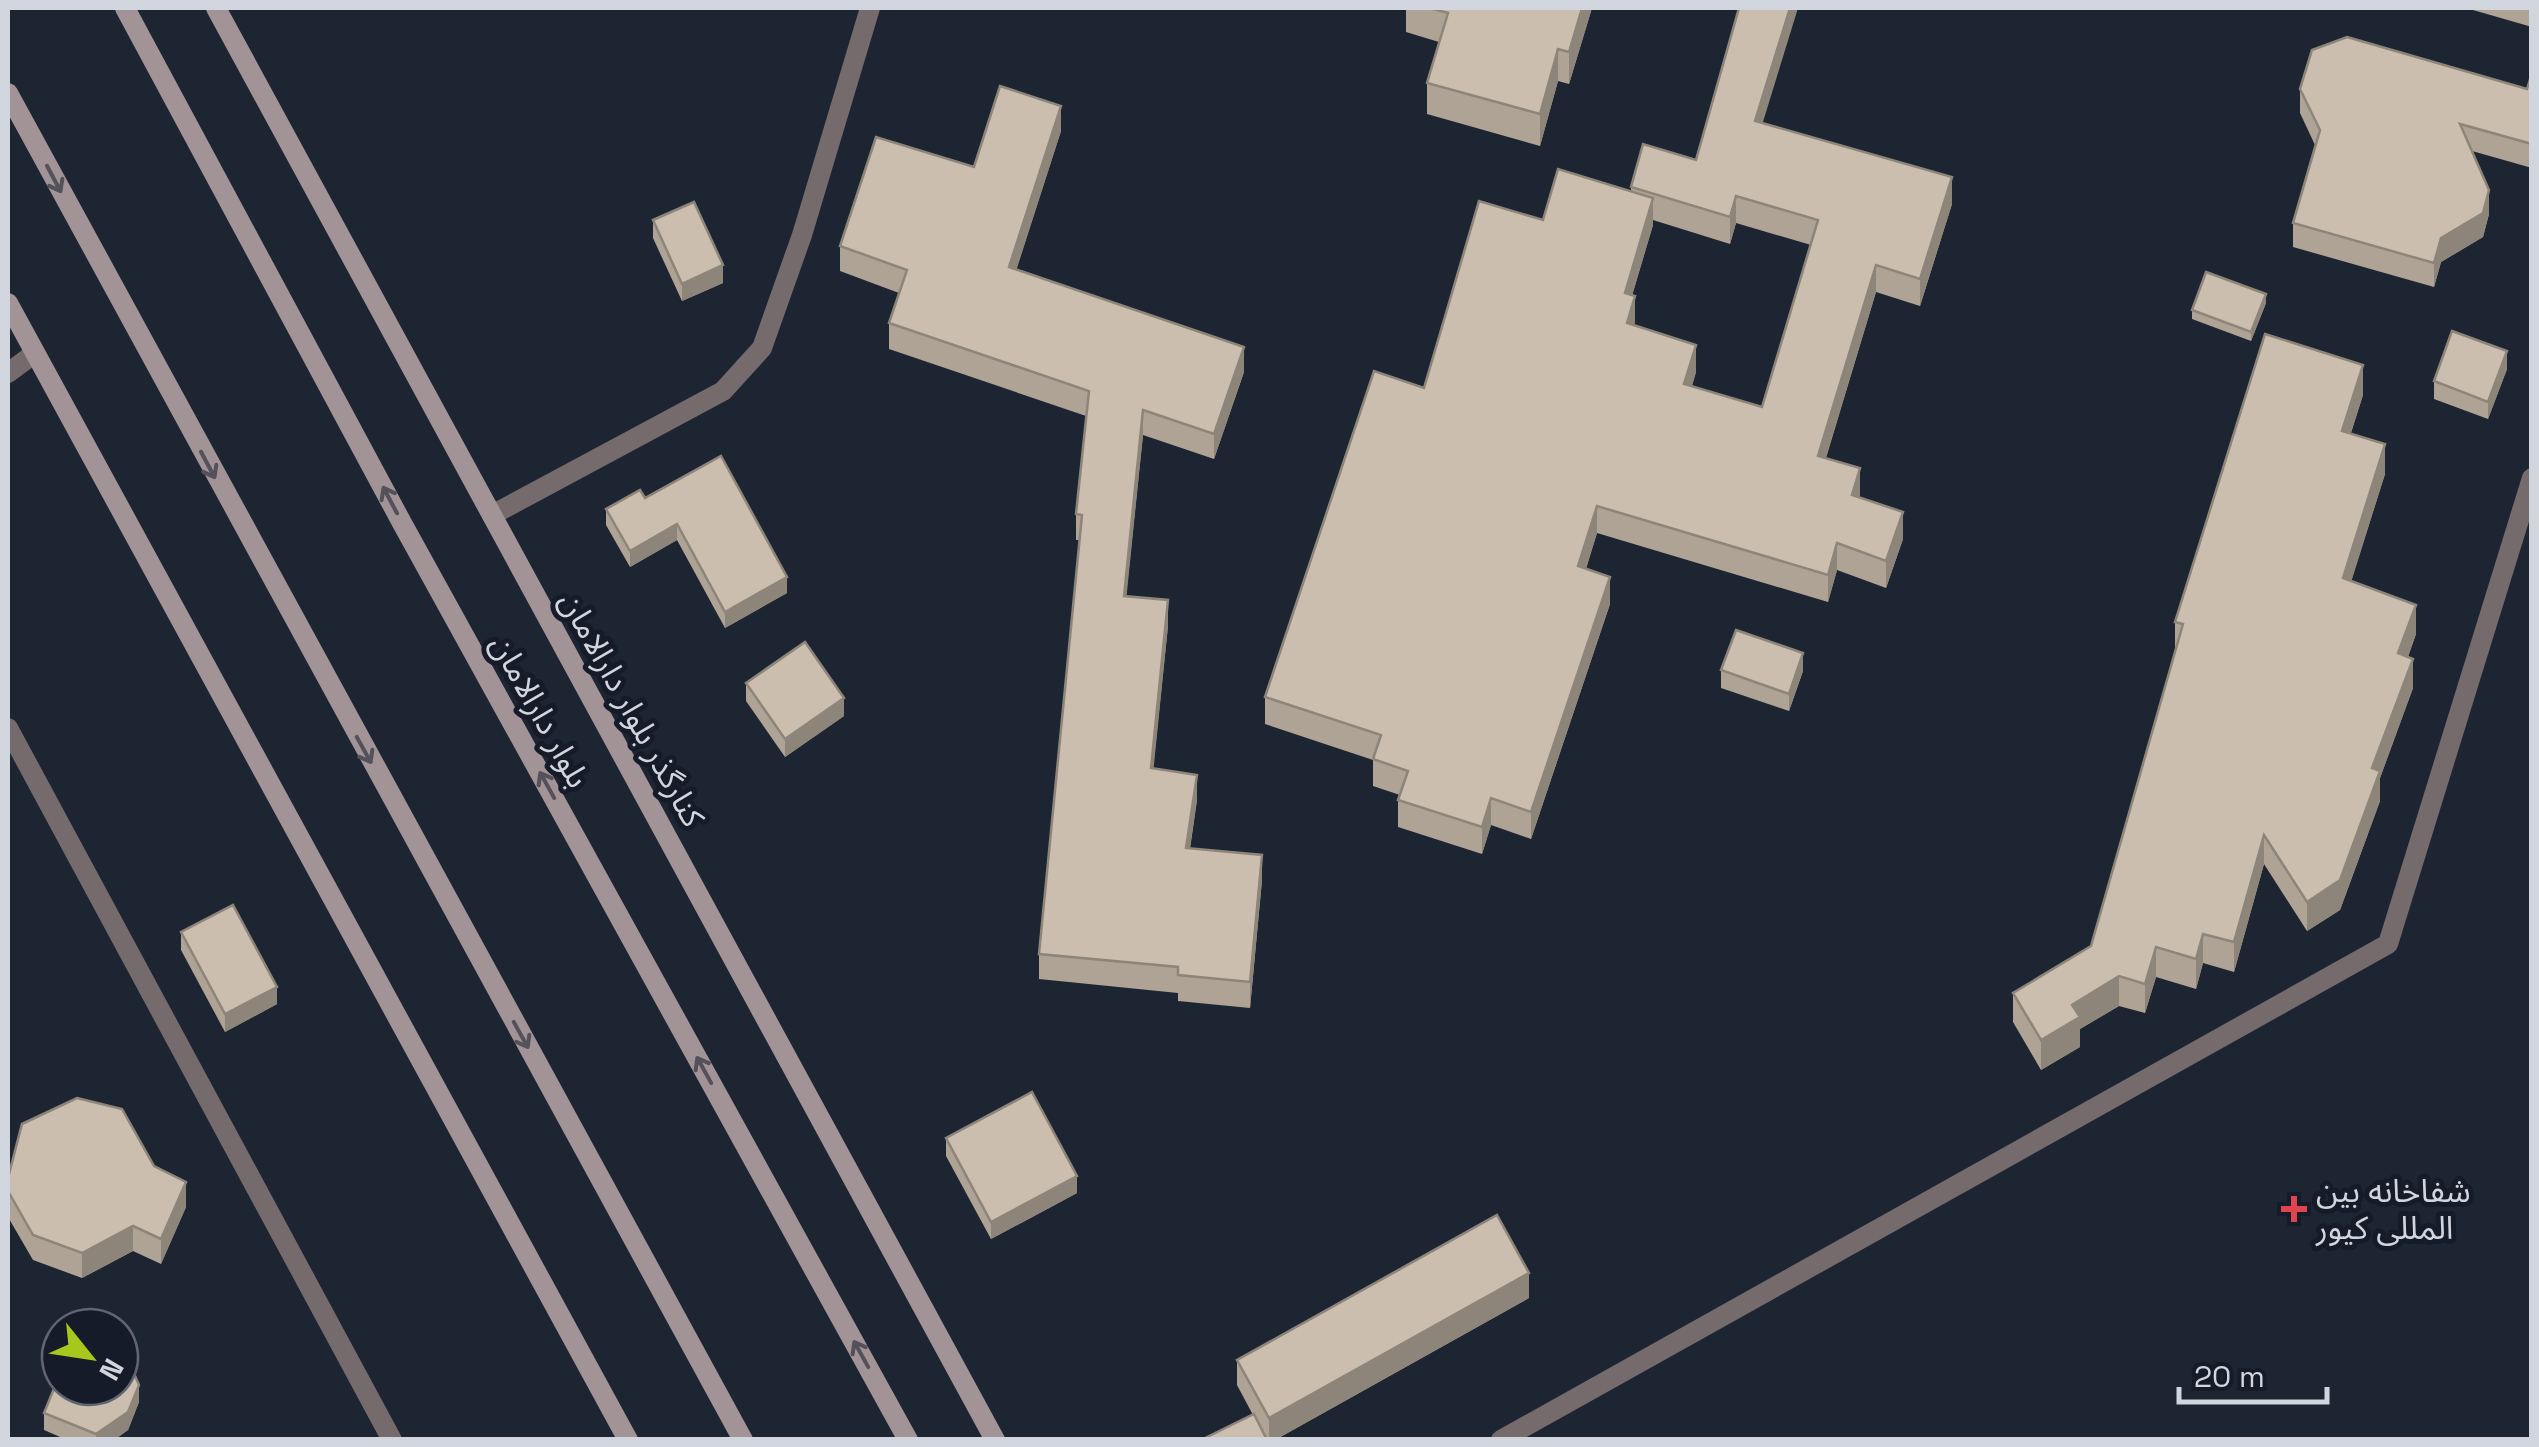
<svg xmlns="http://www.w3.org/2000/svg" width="2539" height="1447" font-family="'Space Grotesk','Noto Sans Arabic',sans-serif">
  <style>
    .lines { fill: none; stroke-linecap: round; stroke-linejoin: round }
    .lane { stroke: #756b6d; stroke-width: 20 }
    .street { stroke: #756b6d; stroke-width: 20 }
    .secondary { stroke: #a29396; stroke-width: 20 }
    .wall { fill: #afa396; fill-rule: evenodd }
    .shaded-wall { fill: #8e857a }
    .building { fill: #cbbeae; stroke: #8e857a; stroke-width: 2.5 }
    .oneway { stroke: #54515a }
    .health-dot { fill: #e0444e; stroke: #151b28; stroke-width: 4 }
    .labels { text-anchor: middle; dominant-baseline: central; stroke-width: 10; stroke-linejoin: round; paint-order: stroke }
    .street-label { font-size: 32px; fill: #d0d5de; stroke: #151b28 }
    .poi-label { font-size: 32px; fill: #d0d5de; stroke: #151b28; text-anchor: start }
  </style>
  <rect width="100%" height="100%" fill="#1e2532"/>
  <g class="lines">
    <g class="lane">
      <path d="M8 373 35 353"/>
      <path d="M8 728 392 1440"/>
    </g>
    <g class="street">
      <path d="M492 515 723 391 762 348 802 235 870 8"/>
      <path d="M1501 1440 2388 944 2532 478"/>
    </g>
    <g class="secondary">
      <path d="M125 8 402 523 908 1440"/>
      <path d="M216 8 995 1440"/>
      <path d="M8 93 743 1440"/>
      <path d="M8 303 628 1440"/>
    </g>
  </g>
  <g class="wall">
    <path d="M1406 8H1592L1569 84 1558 81 1540 146 1427 114V83L1439 42 1406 32Z"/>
    <path d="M2466 8H2532V27Z"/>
    <path d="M2532 73V168L2472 151 2489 214 2483 237 2441 262 2434 287 2293 247V223L2315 145 2300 113V89H2527Z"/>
    <path d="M1763 124 1952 204 1920 306 1876 292 1826 458 1860 495 1859 497 1903 539 1886 588 1837 570 1828 602 1597 533 1586 569 1610 604 1531 839 1491 825 1482 854 1398 827V800L1400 795 1373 786V760L1265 724V697L1424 388 1543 220 1631 192V187L1696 160ZM1653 220 1730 244 1736 223 1811 245 1762 407 1692 386 1696 372 1634 325 1632 295 1653 225Z"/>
    <path d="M1061 131 1016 270 1244 372 1214 459 1143 435 1126 596 1168 626 1153 769 1197 800 1190 849 1262 880 1250 1008 1178 1001V993L1039 979V954L1079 540H1076V514L1086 416 889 349V323L899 293 840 271V246L974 167Z"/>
    <path d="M653 220 723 283 682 301 653 238Z"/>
    <path d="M2266 303 2251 341 2192 319V310Z"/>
    <path d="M2507 369 2488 419 2434 399V381Z"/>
    <path d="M2363 395 2351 433 2385 474 2351 581 2416 634 2408 657 2413 688 2380 778V801L2340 910 2307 931 2264 864 2234 972 2203 963 2196 989 2156 977 2145 1013 2119 1006 2080 1029V1047L2041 1070 2013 1022V993L2091 946 2175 651V622Z"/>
    <path d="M645 498 787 593 725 628 677 540 630 567 606 525V509Z"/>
    <path d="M1721 670 1803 671 1789 711 1721 688Z"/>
    <path d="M746 683 844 716 785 757 746 701Z"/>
    <path d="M181 932 277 1004 225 1032 181 950Z"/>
    <path d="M946 1138 1077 1193 991 1239 946 1156Z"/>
    <path d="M154 1166 186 1207 161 1264 133 1251 82 1278 33 1260 8 1217V1178Z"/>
    <path d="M1529 1298 1275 1440H1201L1253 1415 1237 1385V1360Z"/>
    <path d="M139 1402 128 1430 114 1440H67L44 1430V1413Z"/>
  </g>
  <g class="shaded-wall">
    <path d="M1582 8H1592L1569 84V52Z"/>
    <path d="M1790 8H1798L1755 148V121Z"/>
    <path d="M1558 49V81L1540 146V114Z"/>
    <path d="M1061 106V131L1009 293V267Z"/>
    <path d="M1952 177V204L1920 306V279Z"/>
    <path d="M2489 190V214L2483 237 2441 262 2434 287V263L2441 238Z"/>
    <path d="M1736 196V223L1730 244V217Z"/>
    <path d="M1653 198V225L1625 320V293Z"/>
    <path d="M723 265V283L682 301V284Z"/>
    <path d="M1876 265V292L1818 483V456Z"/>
    <path d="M2266 294V303L2251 341V332Z"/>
    <path d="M1635 296V323L1627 350V323Z"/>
    <path d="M1696 345V372L1684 411V384Z"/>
    <path d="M1244 347V372L1214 459V434Z"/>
    <path d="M2507 351V369L2488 419V402Z"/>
    <path d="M2363 365V395L2342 460V431Z"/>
    <path d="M1143 410V435L1124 621V596Z"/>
    <path d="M2385 444V474L2343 608V578Z"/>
    <path d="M1860 468V495L1852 522V495Z"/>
    <path d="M1597 506V533L1578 593V566Z"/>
    <path d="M1903 512V539L1886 588V561Z"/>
    <path d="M677 524V540L630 567V551Z"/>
    <path d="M1837 543V570L1828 602V575Z"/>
    <path d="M787 577V593L725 628V612Z"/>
    <path d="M1610 577V604L1531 839V812Z"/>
    <path d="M1168 600V626L1151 794V768Z"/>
    <path d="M2416 605V634L2398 683V653Z"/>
    <path d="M1803 653V671L1789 711V694Z"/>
    <path d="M2413 659V688L2380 778V801L2340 910 2307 931V902L2372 768Z"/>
    <path d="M844 698V716L785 757V739Z"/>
    <path d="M1197 775V800L1186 874V848Z"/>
    <path d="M1491 798V825L1482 854V827Z"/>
    <path d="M2264 835V864L2234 972V942Z"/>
    <path d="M1262 855V880L1250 1008V982Z"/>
    <path d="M2203 934V963L2196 989V959Z"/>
    <path d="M2156 947V977L2145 1013V984Z"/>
    <path d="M2119 976V1006L2080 1029V1047L2041 1070V1040L2072 1005Z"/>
    <path d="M277 987V1004L225 1032V1014Z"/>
    <path d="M1077 1176V1193L991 1239V1222Z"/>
    <path d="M186 1182V1207L161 1264V1239Z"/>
    <path d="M133 1226V1251L82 1278V1253Z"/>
    <path d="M1529 1273V1298L1275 1440H1269V1418Z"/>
    <path d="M139 1385V1402L128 1430 114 1440H96V1434Z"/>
  </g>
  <g class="building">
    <path d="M1429 8H1582L1569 52 1558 49 1540 114 1427 83 1448 13Z"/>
    <path d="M1739 8H1790L1755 121 1952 177 1920 279 1876 265 1818 456 1860 468 1852 495 1903 512 1886 561 1837 543 1828 575 1597 506 1578 566 1610 577 1531 812 1491 798 1482 827 1398 800 1408 771 1373 759 1381 735 1265 697 1374 371 1424 388 1479 201 1543 220 1558 169 1653 198 1625 293 1635 296 1627 323 1696 345 1684 384 1762 407 1818 220 1736 196 1730 217 1631 187 1643 144 1696 160Z"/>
    <path d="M2347 37 2527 89 2532 73V144L2460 124 2489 190 2483 213 2441 238 2434 263 2293 223 2320 130 2300 89 2312 50Z"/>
    <path d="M1000 86 1061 106 1009 267 1244 347 1214 434 1143 410 1124 596 1168 600 1151 768 1197 775 1186 848 1262 855 1250 982 1178 975V967L1039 954 1082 515 1076 514 1089 391 889 323 907 270 840 246 876 137 974 167Z"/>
    <path d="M694 202 723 265 682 284 653 220Z"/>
    <path d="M2206 272 2266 294 2251 332 2192 310Z"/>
    <path d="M2452 331 2507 351 2488 402 2434 381Z"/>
    <path d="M2265 334 2363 365 2342 431 2385 444 2343 578 2416 605 2398 653 2413 659 2372 768 2380 771 2340 880 2307 902 2264 835 2234 942 2203 934 2196 959 2156 947 2145 984 2119 976 2072 1005 2080 1017 2041 1040 2013 993 2091 946 2183 624 2175 622Z"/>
    <path d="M721 456 787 577 725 612 677 524 630 551 606 509 640 490 645 498Z"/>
    <path d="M1736 630 1803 653 1789 694 1721 670Z"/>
    <path d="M805 642 844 698 785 739 746 683Z"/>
    <path d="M233 905 277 987 225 1014 181 932Z"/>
    <path d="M1032 1092 1077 1176 991 1222 946 1138Z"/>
    <path d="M77 1098 122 1109 154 1166 186 1182 161 1239 133 1226 82 1253 33 1235 8 1191V1178L22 1124Z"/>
    <path d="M1497 1215 1529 1273 1269 1418 1237 1360Z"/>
    <path d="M120 1357 128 1360 139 1385 128 1412 96 1434 44 1413 60 1374V1387H120Z"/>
    <path d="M1254 1414 1267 1440H1201Z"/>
  </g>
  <defs><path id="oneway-shaft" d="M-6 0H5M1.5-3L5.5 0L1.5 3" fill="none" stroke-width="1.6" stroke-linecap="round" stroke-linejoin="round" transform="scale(2.5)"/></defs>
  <g class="oneway">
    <use href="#oneway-shaft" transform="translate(54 179) rotate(62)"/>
    <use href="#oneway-shaft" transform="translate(208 465) rotate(62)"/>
    <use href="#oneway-shaft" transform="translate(390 500) rotate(-118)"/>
    <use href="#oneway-shaft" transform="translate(364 750) rotate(61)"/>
    <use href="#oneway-shaft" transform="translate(547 785) rotate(-119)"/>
    <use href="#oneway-shaft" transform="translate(521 1035) rotate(61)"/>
    <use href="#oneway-shaft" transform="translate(704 1070) rotate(-119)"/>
    <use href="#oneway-shaft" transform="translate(861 1354) rotate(-119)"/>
  </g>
  <path class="health-dot" d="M2289 1194h10v10h10v10h-10v10h-10v-10h-10v-10h10z"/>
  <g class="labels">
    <g class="street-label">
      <text transform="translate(632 709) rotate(61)">کنارگذر بلوار دارالامان</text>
      <text transform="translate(540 711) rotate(61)">بلوار دارالامان</text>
    </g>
    <g class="poi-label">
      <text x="2316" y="1191">شفاخانه بین<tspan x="2316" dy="37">المللی کیور</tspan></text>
    </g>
  </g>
  <rect width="2539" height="1447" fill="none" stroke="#d0d5de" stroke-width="20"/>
  <g transform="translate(90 1357) rotate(120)"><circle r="48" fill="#151b28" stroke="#606571" stroke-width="2.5"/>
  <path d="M0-8L18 38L0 25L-18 38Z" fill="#a8c71d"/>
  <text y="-15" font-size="28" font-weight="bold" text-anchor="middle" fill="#d0d5de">N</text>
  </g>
  <path d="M2179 1387v15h148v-15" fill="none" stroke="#d0d5de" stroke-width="5"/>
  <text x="2194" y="1387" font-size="30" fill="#d0d5de" stroke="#151b28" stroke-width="8" paint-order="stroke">20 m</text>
</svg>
